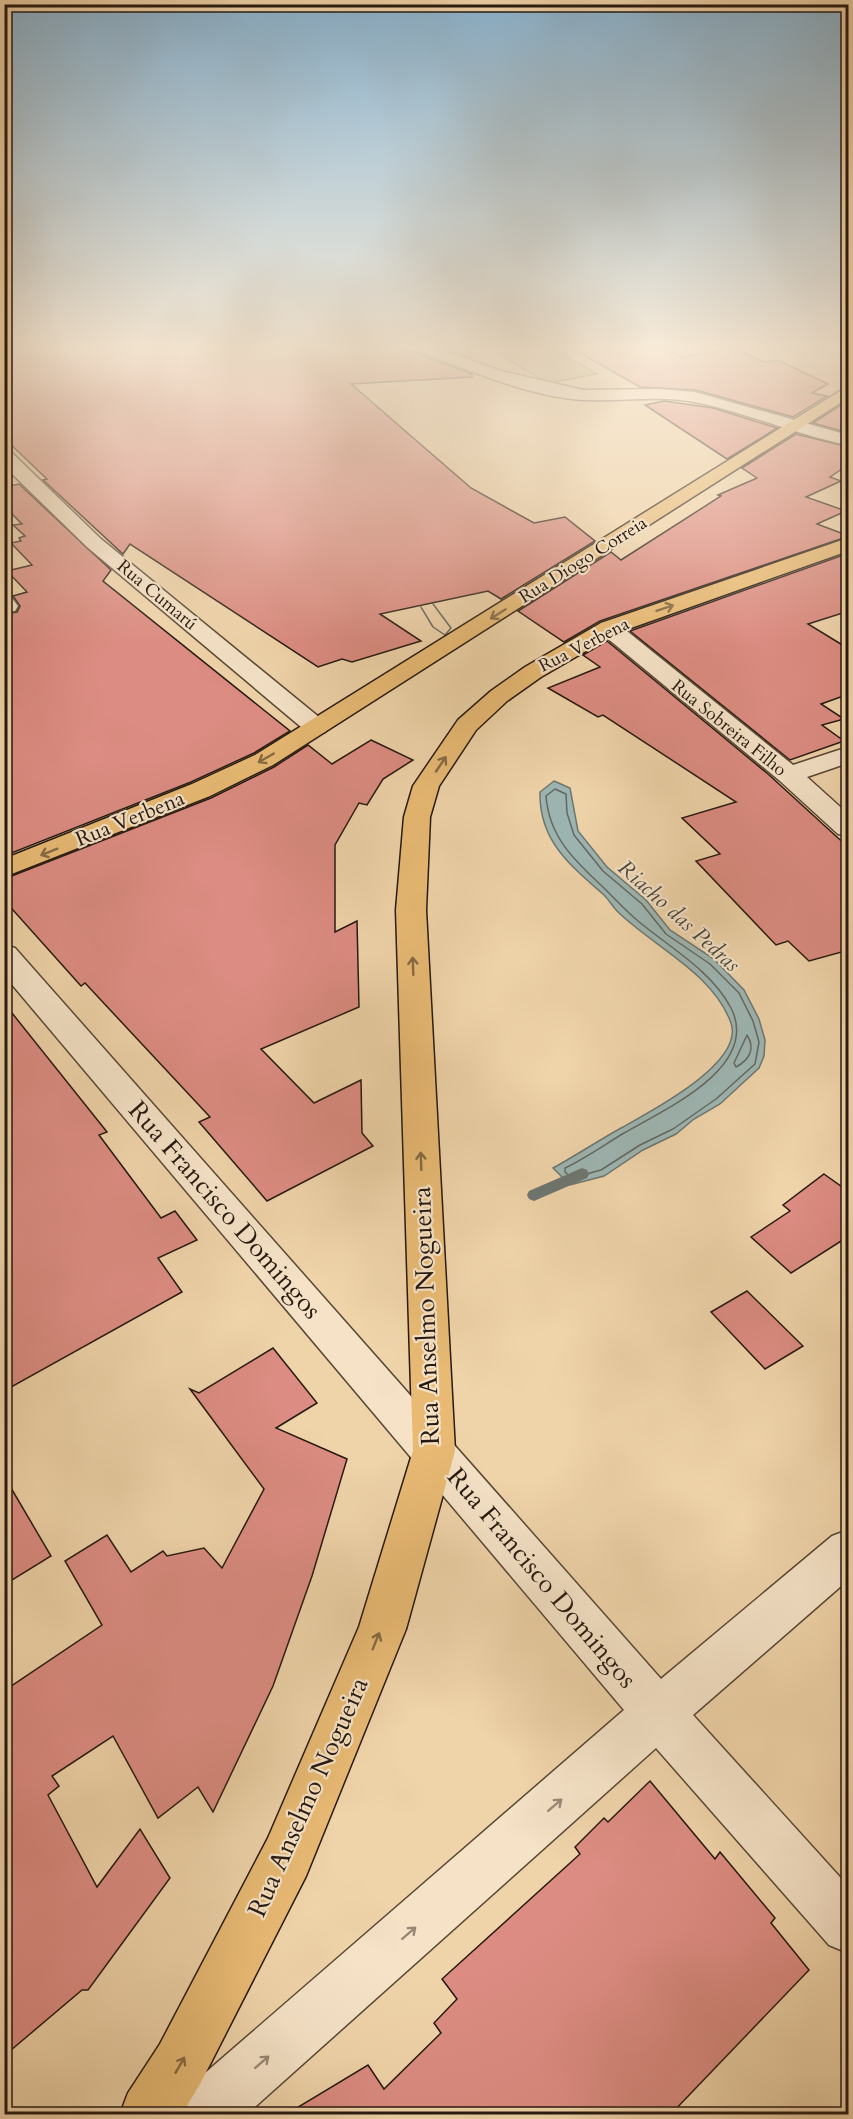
<svg xmlns="http://www.w3.org/2000/svg" width="853" height="2119" font-family="Cardo,serif">
  <style>
    .green { fill: #c0ba83; stroke: #736a4a; stroke-width: 1.5 }
    .water { fill: #9db6b3; stroke: #6d7772; stroke-width: 1.5 }
    .lines { fill: none; stroke-linecap: round; stroke-linejoin: round }
    .shore { stroke: #626862; stroke-width: 1.5 }
    .stream { fill: #6d7772; fill-rule: evenodd }
    .building { fill: #dc8c82; stroke: #261910; stroke-width: 1.5 }
    .street-casing { stroke: #584836; stroke-width: 3 }
    .primary-casing { stroke: #261910; stroke-width: 3 }
    .street { fill: #f5e2c7; fill-rule: evenodd }
    .primary { fill: #e8ba74; fill-rule: evenodd }
    .oneway { stroke: #876a42 }
    .oneway2 { stroke: #988875 }
    .labels { text-anchor: middle; dominant-baseline: central; stroke-width: 4.5; stroke-linejoin: round; paint-order: stroke }
    .far-street-label { font-size: 18px; fill: #261910; stroke: #f5e2c7 }
    .street-label { font-size: 21px; fill: #261910; stroke: #f5e2c7 }
    .water-label { font-size: 22px; font-style: italic; fill: #4a4841; stroke: #f5e2c7 }
    .near-street-label { font-size: 26px; fill: #261910; stroke: #f5e2c7 }
  </style>
  <rect width="100%" height="100%" fill="#efd3a9"/>
  <filter id="stains"><feTurbulence type="fractalNoise" baseFrequency=".00333" numOctaves="4"/><feColorMatrix values="0 0 0 0 .2 0 0 0 0 .09 0 0 0 0 .02 0 0 0 .5 -.17"/></filter>
  <radialGradient id="worn" r=".72"><stop offset=".6" stop-color="#630" stop-opacity="0"/><stop offset="1" stop-color="#630" stop-opacity=".3"/></radialGradient>
  <path class="green" d="M496 348H552L597 374 548 383 489 349Z"/>
  <path class="water" d="M554 781 570 788 578 831 607 867 646 900 670 930 714 959 744 990 759 1019 765 1040 764 1056 759 1068 720 1104 694 1119 676 1134 643 1150 604 1176 570 1185 553 1168C577 1155 599 1140 623 1127 651 1111 745 1063 731 1023 713 973 654 947 618 912 613 907 609 900 604 895 570 865 539 841 540 792Z"/>
  <g class="lines">
    <g class="shore">
      <path d="M421 607 433 627 445 635 451 628 433 604"/>
      <path d="M555 789 566 794 567 813 574 835 603 871 642 904 666 934 710 964 739 993 753 1021 759 1042 755 1064 716 1099 673 1129 640 1145 601 1170 572 1178 565 1172V1168C586 1158 604 1145 624 1133 664 1110 761 1067 731 1008 712 971 669 947 638 921 626 911 616 900 605 889 576 862 549 838 546 796Z"/>
      <path d="M747 1035C756 1049 749 1060 736 1067L734 1063Z"/>
    </g>
    <path class="stream" d="M582 1168 587 1170 589 1174 587 1178 534 1201 529 1199 527 1195 529 1191Z"/>
  </g>
  <g class="building">
    <path d="M4 348H413L417 353 472 374V377L351 384 471 488 534 523 565 517 595 541 501 599 488 591 380 614 421 641 352 662 342 659 318 667 130 544 123 554 43 480 47 479 4 438V401L11 386H4Z"/>
    <path d="M441 348H471V358Z"/>
    <path d="M571 348H664L682 357 734 349 765 362 778 360 828 384 812 393 827 396 793 417 696 390 640 387Z"/>
    <path d="M664 401 713 408 777 428 727 459 645 405Z"/>
    <path d="M844 403 849 406V433L813 423Z"/>
    <path d="M796 434 849 447V464L830 477 841 481 806 497 846 511 817 524 849 536 600 621 564 642 518 611 611 552 621 560 721 496 718 495 757 478 742 468Z"/>
    <path d="M19 484 111 570 103 581 290 731 254 753 191 782 4 856V614L17 612 20 606 13 596 27 592 7 571 32 565 11 543 21 541 19 538 25 536 13 525 22 524 4 506V487Z"/>
    <path d="M849 553V611L808 624 849 649V694L821 704 844 719 822 725 844 741 790 760 630 631Z"/>
    <path d="M607 641 768 774 849 848V950L809 961 788 941 776 945 696 861 720 854 682 818 736 802 603 715 598 717 548 688 600 667 583 655Z"/>
    <path d="M371 740 413 760 383 779 367 805 359 803 335 845V932L357 921 359 1007 261 1049 314 1103 361 1080 362 1133 373 1146 267 1201 199 1122 210 1117 85 983 81 986 4 900V879L211 798 274 767 308 745 332 764Z"/>
    <path d="M4 1003 107 1132 99 1135 161 1218 175 1211 197 1240 158 1258 182 1292 4 1391Z"/>
    <path d="M824 1174 849 1192V1236L791 1273 751 1237 790 1211 783 1205Z"/>
    <path d="M747 1291 803 1346 765 1369 711 1312Z"/>
    <path d="M273 1348 317 1403 276 1428 347 1459 312 1576 273 1686 213 1812 198 1787 158 1818 113 1736 52 1776 59 1786 48 1795 97 1887 140 1829 170 1878 88 1990H82L4 2056V1691L102 1625 65 1561 107 1535 131 1572 163 1551 167 1556 204 1548 222 1568 264 1489 190 1389 199 1393Z"/>
    <path d="M4 1476 51 1556 4 1585Z"/>
    <path d="M650 1781 715 1859 720 1852 775 1918 771 1923 809 1970 670 2115H285L368 2065 384 2089 441 2033 434 2023 457 1999 442 1979 580 1854 575 1847 604 1818 608 1822Z"/>
  </g>
  <g class="lines">
    <defs>
      <g id="street">
        <path d="M415 348H436L501 371 583 390 658 389 695 392 848 435V445C796 435 746 412 694 402 658 395 621 402 584 400 530 397 469 370 418 351Z"/>
        <path d="M4 450 10 451 101 539 325 722 328 727 325 732 316 734 307 732 87 547 4 466Z"/>
        <path d="M4 597 12 598 18 606 15 611 4 612Z"/>
        <path d="M609 621 617 623 793 765 848 747V763L807 777 848 814V836L838 834 780 781 601 633 598 628 601 623Z"/>
        <path d="M4 945 15 948 661 1679 832 1536 848 1530V1580L693 1715 848 1886V1953L829 1945 656 1748 247 2114H174L182 2093 624 1710 4 975Z"/>
      </g>
      <g id="primary">
        <path d="M848 386V398L273 765 210 796 4 877V859L192 784 255 755Z"/>
        <path d="M848 538V551L617 633 541 677 507 701 476 730 439 786 430 817 426 910 455 1451 406 1629 306 1876 200 2084 182 2114H120L128 2093 160 2044 268 1838 359 1627 413 1451 396 910 404 817 413 786 458 720 491 691 525 667 601 623Z"/>
      </g>
    </defs>
    <use href="#street" class="street-casing"/>
    <use href="#primary" class="primary-casing"/>
    <use href="#street" class="street"/>
    <use href="#primary" class="primary"/>
  </g>
  <defs><path id="oneway-shaft" d="M-6 0H5M1.5-3L5.5 0L1.5 3" fill="none" stroke-width="1.6" stroke-linecap="round" stroke-linejoin="round" transform="scale(1.5)"/></defs>
  <g class="oneway">
    <use href="#oneway-shaft" transform="translate(665 608) rotate(-19)"/>
    <use href="#oneway-shaft" transform="translate(498 614) rotate(148)"/>
    <use href="#oneway-shaft" transform="translate(266 758) rotate(150)"/>
    <use href="#oneway-shaft" transform="translate(441 764) rotate(-56)"/>
    <use href="#oneway-shaft" transform="translate(49 852) rotate(158)"/>
    <use href="#oneway-shaft" transform="translate(413 966) rotate(-92)"/>
    <use href="#oneway-shaft" transform="translate(421 1161) rotate(-92)"/>
    <use href="#oneway-shaft" transform="translate(376 1641) rotate(-68)"/>
    <use href="#oneway-shaft" transform="translate(180 2065) rotate(-60)"/>
  </g>
  <g class="oneway2">
    <use href="#oneway-shaft" transform="translate(555 1805) rotate(-41)"/>
    <use href="#oneway-shaft" transform="translate(409 1933) rotate(-41)"/>
    <use href="#oneway-shaft" transform="translate(262 2062) rotate(-41)"/>
  </g>
  <linearGradient id="sky" x2="0" y2="1"><stop stop-color="#8ab5d3"/><stop offset="0.54" stop-color="#f8ebd8"/><stop offset="1" stop-color="#f8ebd8" stop-opacity="0"/></linearGradient>
  <rect width="853" height="644" fill="url(#sky)"/>
  <g class="labels">
    <g class="far-street-label">
      <text transform="translate(583 560) rotate(-32)">Rua Diogo Correia</text>
      <text transform="translate(157 595) rotate(40)">Rua Cumarú</text>
      <text transform="translate(584 645) rotate(-27)">Rua Verbena</text>
      <text transform="translate(729 728) rotate(39)">Rua Sobreira Filho</text>
    </g>
    <g class="street-label">
      <text transform="translate(130 819) rotate(-22)">Rua Verbena</text>
    </g>
    <g class="water-label">
      <text transform="translate(679 916) rotate(42)">Riacho das Pedras</text>
    </g>
    <g class="near-street-label">
      <text transform="translate(225 1210) rotate(49)">Rua Francisco Domingos</text>
      <text transform="translate(426 1316) rotate(-92)">Rua Anselmo Nogueira</text>
      <text transform="translate(542 1578) rotate(50)">Rua Francisco Domingos</text>
      <text transform="translate(308 1797) rotate(-66)">Rua Anselmo Nogueira</text>
    </g>
  </g>
  <rect width="853" height="2119" fill="none" stroke="#efd3a9" stroke-width="24"/>
  <rect x="6" y="6" width="841" height="2107" fill="none" stroke="#261910" stroke-width="3"/>
  <rect x="12" y="12" width="829" height="2095" fill="none" stroke="#261910" stroke-width="1.5"/>
  <rect width="100%" height="100%" filter="url(#stains)"/>
  <rect width="100%" height="100%" fill="url(#worn)"/>
</svg>
